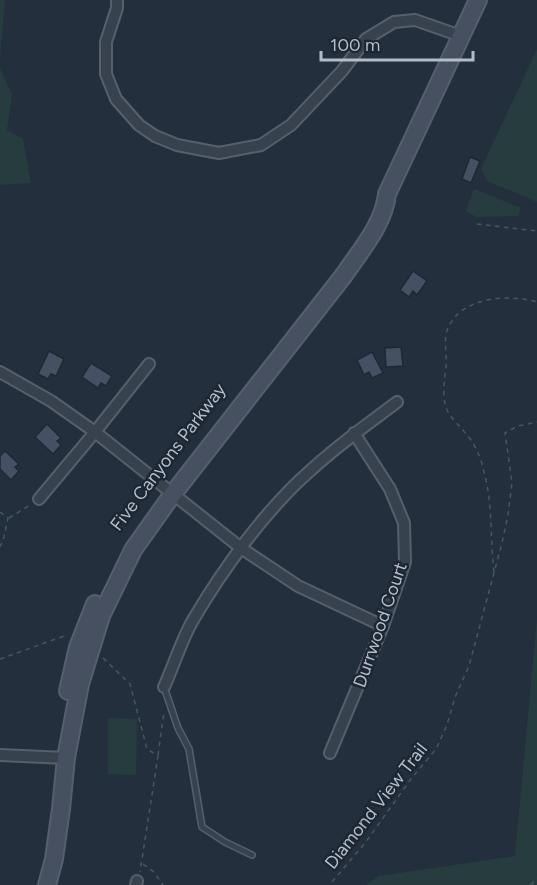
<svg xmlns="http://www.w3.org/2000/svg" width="537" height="885" font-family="Figtree,sans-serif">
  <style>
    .green { fill: #263c3f }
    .building { fill: #455162; stroke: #1f2835; stroke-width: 1.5 }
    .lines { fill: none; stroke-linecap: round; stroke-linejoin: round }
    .service-casing { stroke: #565f6c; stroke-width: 8 }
    .minor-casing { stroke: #565f6c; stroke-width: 14 }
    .secondary-casing { stroke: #565f6c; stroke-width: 20 }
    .path { stroke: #44595c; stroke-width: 1.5; stroke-dasharray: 4.5 4.5; stroke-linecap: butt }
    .service { stroke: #38414e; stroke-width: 5 }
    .minor { stroke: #38414e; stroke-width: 10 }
    .secondary { stroke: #465061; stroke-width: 16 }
    .labels { text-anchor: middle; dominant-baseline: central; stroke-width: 5; stroke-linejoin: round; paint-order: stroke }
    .street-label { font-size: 18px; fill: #b4bcc9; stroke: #1d2633 }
  </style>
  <rect width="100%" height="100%" fill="#242f3e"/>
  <g class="green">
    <path d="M0 0H5L0 58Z"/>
    <path d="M537 49V202L487 181 481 169Z"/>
    <path d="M0 68 12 95 7 130 23 139 31 183 0 185Z"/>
    <path d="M474 189 521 208 518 216 476 217 466 211Z"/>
    <path d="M537 618V885H366L379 876 515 856Z"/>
    <path d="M108 718 137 719 136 775 108 774Z"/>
  </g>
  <g class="building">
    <path d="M470 157 480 161 471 183 462 179Z"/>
    <path d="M413 271 427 281 417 295 413 291 409 297 400 290Z"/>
    <path d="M401 347 403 366 386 367 385 348Z"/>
    <path d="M49 351 64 359 56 376 51 374 48 379 38 374Z"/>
    <path d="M372 352 383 373 372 378 369 372 364 375 357 360Z"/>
    <path d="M91 363 112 376 106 386 101 383 98 388 82 377Z"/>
    <path d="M47 424 61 438 57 441 61 445 53 454 35 437Z"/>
    <path d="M5 451 19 464 15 467 19 471 11 480 0 469V456Z"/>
  </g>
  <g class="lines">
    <defs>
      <path id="service" d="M164 687 178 728 189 749 202 827 225 842 252 855"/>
      <g id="minor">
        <path d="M117 0V8L106 42V74L116 99 139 125 155 136 177 145 219 153 261 145 291 125 342 71 366 39 394 22 415 20 461 36"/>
        <path d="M0 372 51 401 95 432 241 548 298 586 383 626"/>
        <path d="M39 499 95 432 149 364"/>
        <path d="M164 687C174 665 181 641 193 620 223 569 266 509 311 470 338 445 368 424 397 402"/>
        <path d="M330 753 383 626 405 562 404 523 390 489 354 433"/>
        <path d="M0 755 66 758"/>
        <path d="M136 885 137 881"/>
      </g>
      <g id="secondary">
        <path d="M68 691 78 647 95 604"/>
        <path d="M47 885 54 859 61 809 66 758 80 684 101 616 133 550 172 495 344 275C360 251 384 224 387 194L478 0"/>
      </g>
    </defs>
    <use href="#service" class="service-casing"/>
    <use href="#minor" class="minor-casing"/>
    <use href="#secondary" class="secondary-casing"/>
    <g class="path">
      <path d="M477 224 537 231"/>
      <path d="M0 512 8 518 4 537 0 547"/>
      <path d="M9 518 30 505"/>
      <path d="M494 572C490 539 493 504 484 472 481 458 476 446 467 435 460 426 452 420 447 410 441 395 445 380 446 365 447 353 443 339 448 328 462 296 509 294 537 302"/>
      <path d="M103 658 130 684 147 749 158 756 140 872"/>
      <path d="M0 659 67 635"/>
      <path d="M158 755 164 712"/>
      <path d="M143 864 154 872 163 885"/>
      <path d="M332 882 365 843 411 779 436 749 447 725 455 697 469 666 502 543 508 515 512 483 505 433 518 426 537 422"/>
      <path d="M531 885 537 878"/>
    </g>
    <use href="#service" class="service"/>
    <use href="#minor" class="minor"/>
    <use href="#secondary" class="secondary"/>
  </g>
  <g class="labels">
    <g class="street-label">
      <text transform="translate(168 457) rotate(-53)">Five Canyons Parkway</text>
      <text transform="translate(380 625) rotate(-71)">Durrwood Court</text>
      <text transform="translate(376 806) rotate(-52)">Diamond View Trail</text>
    </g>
  </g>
  <path d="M321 51v9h152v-9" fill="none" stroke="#b4bcc9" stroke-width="3"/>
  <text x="330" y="51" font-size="18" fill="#b4bcc9" stroke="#1d2633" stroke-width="4.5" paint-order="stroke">100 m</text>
</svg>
